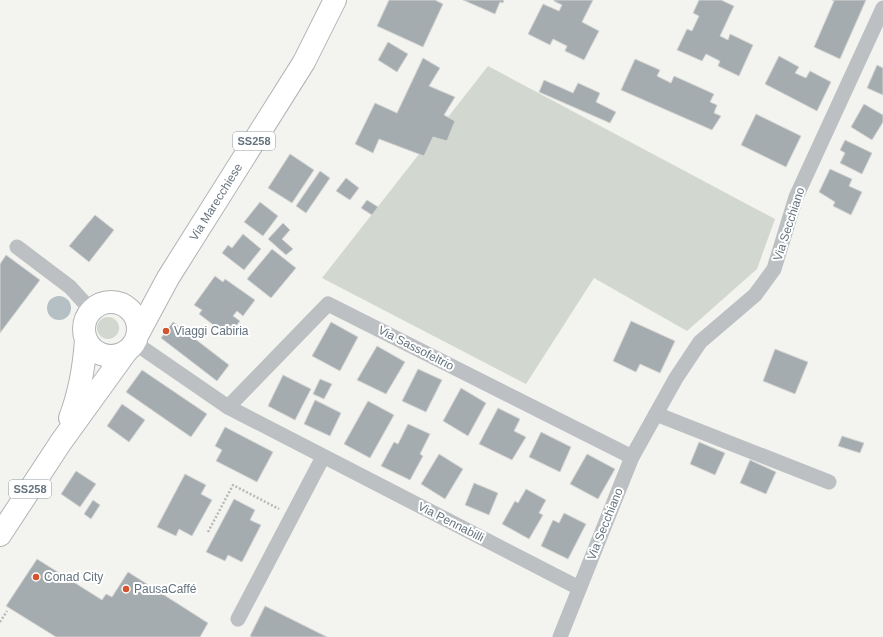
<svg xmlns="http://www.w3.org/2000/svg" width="883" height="637" font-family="Helvetica,sans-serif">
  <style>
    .green { fill: #d2d8cf }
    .water { fill: #b5c0c4 }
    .building { fill: #a4acb0; stroke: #d4d4d2 }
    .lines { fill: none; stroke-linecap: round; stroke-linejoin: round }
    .primary-casing { stroke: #b0b4b7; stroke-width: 24 }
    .path { stroke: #b6b9bb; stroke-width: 2.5; stroke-dasharray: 2 2; stroke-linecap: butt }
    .minor { stroke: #bcc0c3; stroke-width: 15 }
    .primary { stroke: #fff; stroke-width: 22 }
    .poi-dot { fill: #d6542d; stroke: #fff; stroke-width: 1.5 }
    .labels { text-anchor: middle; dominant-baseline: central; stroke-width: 4; stroke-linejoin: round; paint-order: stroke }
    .shield { fill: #fff; stroke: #929da5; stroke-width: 1 }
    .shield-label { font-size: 11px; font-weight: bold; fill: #64737e }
    .street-label { font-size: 12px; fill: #64737e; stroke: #fff }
    .poi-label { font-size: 12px; fill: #64737e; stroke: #fff; text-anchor: start }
  </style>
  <rect width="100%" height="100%" fill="#f3f3ef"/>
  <g class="green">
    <path d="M488 66 775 219 757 269 687 331 594 278 526 384 322 278Z"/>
    <circle cx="108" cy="328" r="11"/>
  </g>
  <circle class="water" cx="59" cy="308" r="12"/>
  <g class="building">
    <path d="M389 0H435L443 4 423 47 377 26Z"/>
    <path d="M463 0H504L503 3 500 2 495 14Z"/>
    <path d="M554 0H593L582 22 599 31 584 60 565 51 567 46 553 39 550 45 528 34 543 4 559 11 562 5 554 1Z"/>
    <path d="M699 0H721L734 6 720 36 728 40 730 34 753 45 739 76 718 66 720 61 706 54 702 61 677 50 687 29 692 31 699 16 693 13Z"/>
    <path d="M832 0H866L840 59 814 47 834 1Z"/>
    <path d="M388 42 408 54 397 72 378 60Z"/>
    <path d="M779 56 799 67 795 73 806 78 810 71 831 82 817 111 765 84Z"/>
    <path d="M423 58 440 68 429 86 455 97 444 115 455 121 447 141 433 137 424 156 379 139 373 153 355 144 375 103 397 113Z"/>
    <path d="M635 59 660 70 657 76 671 83 674 76 714 94 710 102 717 105 714 113 721 116 712 130 621 90Z"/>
    <path d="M877 65 883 68V95L867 88Z"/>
    <path d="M544 80 573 93 578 83 600 93 596 102 616 112 610 123 539 92Z"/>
    <path d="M864 104 883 115V122L872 140 851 127Z"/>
    <path d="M756 114 801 136 786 167 741 145Z"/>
    <path d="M845 140 872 153 862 174 840 163 845 153 840 150Z"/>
    <path d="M290 154 314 170 292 203 268 188Z"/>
    <path d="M830 169 852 179 849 186 862 192 851 215 833 206 835 202 819 192Z"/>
    <path d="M320 171 330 178 306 213 296 206Z"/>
    <path d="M346 178 359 188 350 200 336 191Z"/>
    <path d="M367 200 378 207 372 215 361 208Z"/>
    <path d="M260 202 278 216 263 236 244 222Z"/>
    <path d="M95 215 114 230 89 262 69 246Z"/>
    <path d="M283 223 290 230 282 239 293 249 286 255 268 239Z"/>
    <path d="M243 234 261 249 244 270 222 253 228 245 232 248Z"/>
    <path d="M272 249 296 268 271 298 247 279Z"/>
    <path d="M6 255 40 280 0 333V264Z"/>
    <path d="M215 276 223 282 225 279 255 300 243 316 237 311 233 316 240 321 228 336 199 314 202 310 194 305Z"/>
    <path d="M631 321 675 341 660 373 640 364 636 372 613 361Z"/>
    <path d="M173 322 229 365 217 381 161 338Z"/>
    <path d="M331 322 358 337 340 371 312 356Z"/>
    <path d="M377 346 405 362 386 394 357 380Z"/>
    <path d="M775 349 808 362 795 394 763 381Z"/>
    <path d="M418 369 442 380 426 412 402 401Z"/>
    <path d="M142 370 207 414 191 437 126 392Z"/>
    <path d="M283 375 311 389 295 420 268 406Z"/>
    <path d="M320 379 332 384 324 399 313 394Z"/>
    <path d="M461 388 486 403 468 436 443 421Z"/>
    <path d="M315 400 341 413 330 436 304 424Z"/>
    <path d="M368 401 394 415 370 458 344 444Z"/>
    <path d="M122 404 145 420 129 442 107 426Z"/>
    <path d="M498 408 520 419 514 431 526 437 512 460 479 444Z"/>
    <path d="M408 424 430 434 420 454 423 456 410 480 381 466 394 442 398 444Z"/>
    <path d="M225 427 273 452 257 482 216 461 222 450 215 446Z"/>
    <path d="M541 432 571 447 560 472 529 457Z"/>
    <path d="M842 436 864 443 860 453 838 446Z"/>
    <path d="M699 442 725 453 715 475 690 464Z"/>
    <path d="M439 454 463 469 445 499 421 484Z"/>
    <path d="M587 454 615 469 598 499 570 484Z"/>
    <path d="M750 460 776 472 766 494 740 483Z"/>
    <path d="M76 471 96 484 80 507 61 494Z"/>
    <path d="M185 474 206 485 201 494 212 500 192 536 179 529 176 536 157 527Z"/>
    <path d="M474 483 498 493 489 515 465 505Z"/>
    <path d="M526 489 546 500 539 513 543 515 529 539 502 524 515 501 518 503Z"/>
    <path d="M234 499 255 510 250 520 261 525 242 562 228 555 225 561 206 552Z"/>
    <path d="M93 500 100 505 91 519 84 514Z"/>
    <path d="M564 513 586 524 568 559 541 546 553 520 559 523Z"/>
    <path d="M37 559 102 600 106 594 112 597 128 572 208 623 200 637H56L6 606Z"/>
    <path d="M265 606 327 637H252L250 636Z"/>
  </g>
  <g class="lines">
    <defs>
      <g id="primary">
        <circle cx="111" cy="329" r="27"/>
        <path d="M139 332 168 278 304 62 335 0"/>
        <path d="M70 418C80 392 84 368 86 340"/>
        <path d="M0 535 61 442 126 352"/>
      </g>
    </defs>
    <use href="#primary" class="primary-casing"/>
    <g class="path">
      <path d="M208 532 233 485 279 509"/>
      <path d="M0 622 7 611"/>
    </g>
    <g class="minor">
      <path d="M17 247 70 287 91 310"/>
      <path d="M135 343 228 407 579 588"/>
      <path d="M228 407 328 304 632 457"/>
      <path d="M656 414 829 482"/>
      <path d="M238 619 323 457"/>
      <path d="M560 637 632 457 676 378 700 342 755 295 774 269 796 197 883 8"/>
    </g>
    <use href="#primary" class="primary"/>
  </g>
  <g class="poi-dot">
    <circle cx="166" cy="331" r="4"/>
    <circle cx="36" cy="577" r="4"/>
    <circle cx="126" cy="589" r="4"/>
  </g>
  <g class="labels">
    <g class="shield">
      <rect x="233" y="132" width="42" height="18" rx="3"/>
      <rect x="9" y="480" width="42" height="18" rx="3"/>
    </g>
    <g class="shield-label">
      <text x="254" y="141">SS258</text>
      <text x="30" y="489">SS258</text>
    </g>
    <g class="street-label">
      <text transform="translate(216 202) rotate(-58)">Via Marecchiese</text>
      <text transform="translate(789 224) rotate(-72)">Via Secchiano</text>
      <text transform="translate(416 348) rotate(27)">Via Sassofeltrio</text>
      <text transform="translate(451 522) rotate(27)">Via Pennabilli</text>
      <text transform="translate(605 524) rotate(-68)">Via Secchiano</text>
    </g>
    <g class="poi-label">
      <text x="174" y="331">Viaggi Cabiria</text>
      <text x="44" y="577">Conad City</text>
      <text x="134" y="589">PausaCaffé</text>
    </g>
  </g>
</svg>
